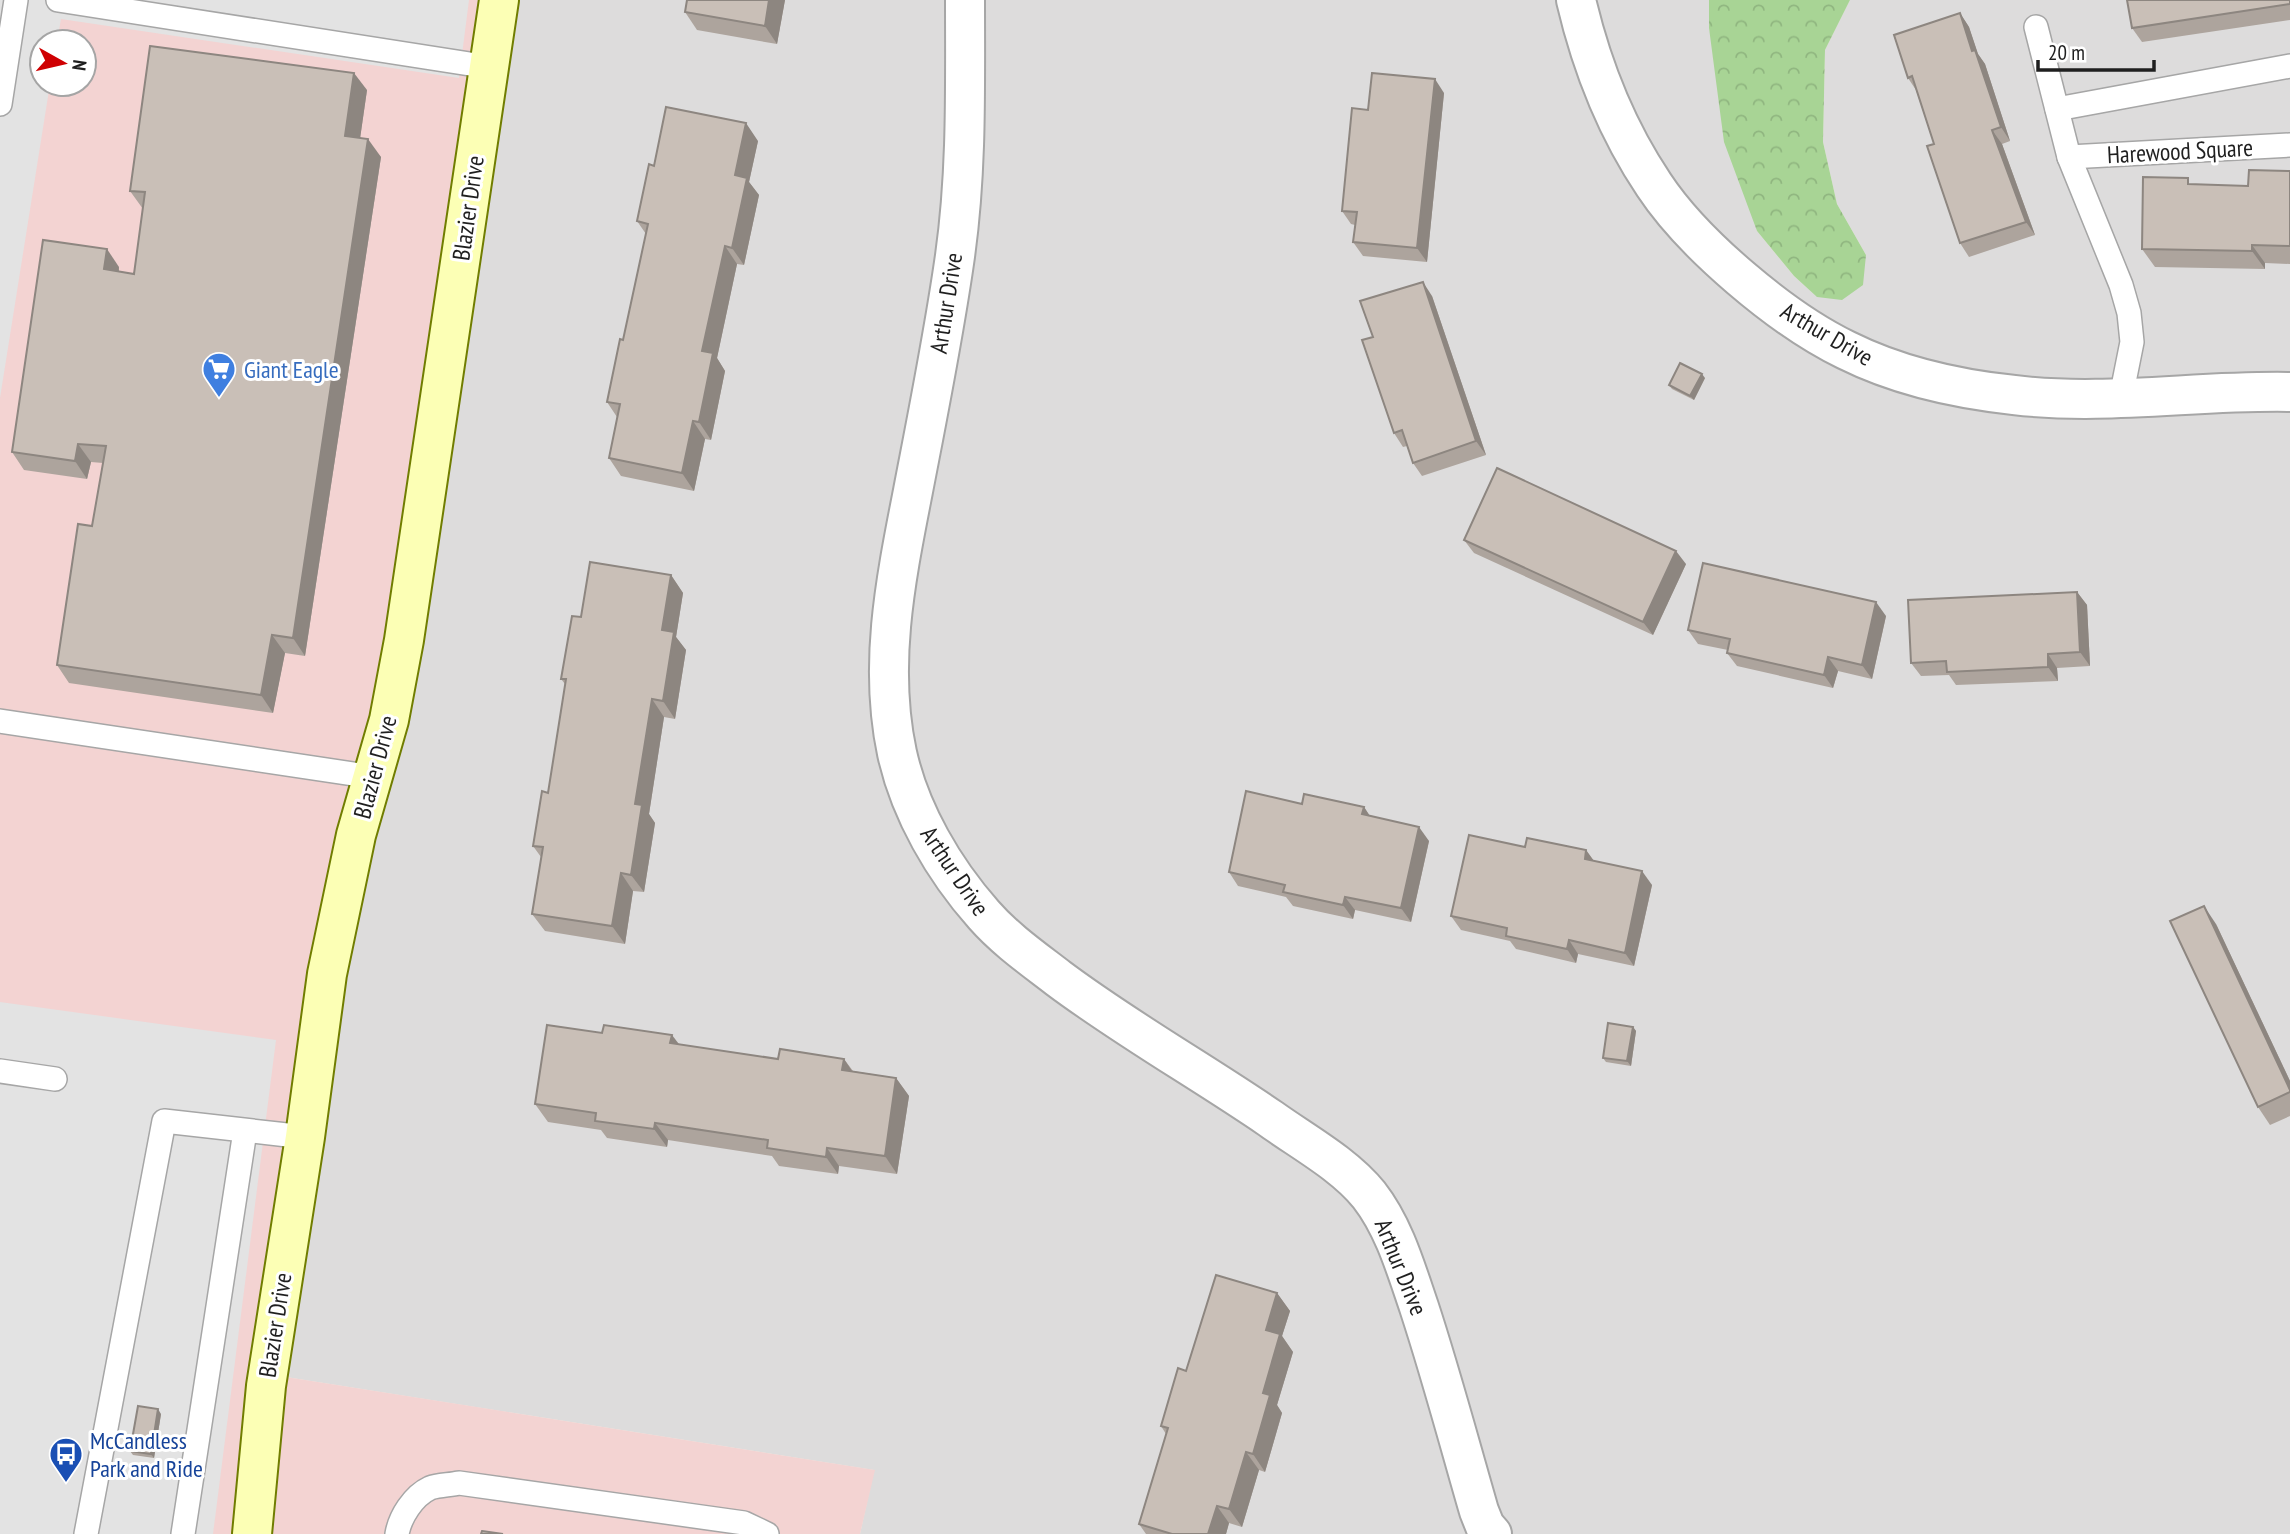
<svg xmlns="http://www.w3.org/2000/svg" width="2290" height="1534" font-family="'PT Sans Narrow',sans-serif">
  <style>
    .residential { fill: #dddcdc }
    .commercial { fill: #f3d3d2; fill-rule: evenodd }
    .forest { fill: url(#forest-crowns) }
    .parking { fill: #e3e3e3 }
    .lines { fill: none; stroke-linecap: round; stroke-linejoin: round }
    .lane-casing { stroke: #a6a6a6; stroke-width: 26 }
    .street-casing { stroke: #a6a6a6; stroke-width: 42 }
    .secondary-casing { stroke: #707d00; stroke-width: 42 }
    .lane { stroke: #fff; stroke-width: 23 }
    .street { stroke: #fff; stroke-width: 38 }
    .secondary { stroke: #fcffb5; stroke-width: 38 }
    .wall { fill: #ada49d }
    .shaded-wall { fill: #8d8680 }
    .building { fill: #c9bfb7; stroke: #8d8680; stroke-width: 2 }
    .labels { text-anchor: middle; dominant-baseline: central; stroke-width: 6; stroke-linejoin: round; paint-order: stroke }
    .street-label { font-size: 24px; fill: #1f1f1f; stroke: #fff }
    .shop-label { font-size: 24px; fill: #366cbe; stroke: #fff; text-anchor: start }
    .transit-label { font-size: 24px; fill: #164399; stroke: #fff; text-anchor: start }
  </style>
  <defs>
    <pattern id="forest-crowns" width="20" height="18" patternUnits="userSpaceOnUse" patternTransform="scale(1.75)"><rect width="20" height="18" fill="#a8d495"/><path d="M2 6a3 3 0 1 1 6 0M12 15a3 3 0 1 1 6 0" fill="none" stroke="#90b680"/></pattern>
  </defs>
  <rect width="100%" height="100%" fill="#f1ede5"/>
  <path class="residential" d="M499 0H1709V28L1757 231 1794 276 1816 296 1866 255 1837 204 1823 142 1825 50 1850 0H2290V1534H860L874 1470 267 1374Z"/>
  <path class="commercial" d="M0 0H499L267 1374 875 1470 860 1534H0ZM42 42H84V84H42Z"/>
  <path class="forest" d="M1709 0H1850L1825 50 1823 142 1837 204 1866 255 1863 285 1842 300 1817 297 1794 276 1757 231 1724 142 1709 28Z"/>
  <g class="parking">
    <path d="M0 0H469L459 78 61 19 57 42H42V84H50L0 398Z"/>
    <path d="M0 1002 276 1040 213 1534H0Z"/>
  </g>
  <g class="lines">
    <defs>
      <g id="lane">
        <path d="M58 0 489 67"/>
        <path d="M2036 27 2069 157 2121 285 2129 313 2132 342 2121 397"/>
        <path d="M0 104 16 0"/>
        <path d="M2057 109 2290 66"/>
        <path d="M2069 157 2290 145"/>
        <path d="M0 721 373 777"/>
        <path d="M0 1071 55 1079"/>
        <path d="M86 1534 164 1121 305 1137"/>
        <path d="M183 1534 245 1131"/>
        <path d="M397 1534C400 1517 413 1496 430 1488 438 1485 450 1485 459 1483L744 1523 767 1534"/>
      </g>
      <g id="street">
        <path d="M965 0C965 86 967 171 955 256 944 334 928 413 913 491 896 578 878 664 897 753 910 812 944 870 984 915 1005 939 1032 958 1058 978 1126 1029 1201 1071 1271 1119 1303 1142 1344 1164 1369 1195 1394 1227 1406 1269 1419 1307 1441 1374 1459 1442 1479 1511L1485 1526 1492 1534"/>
        <path d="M1576 0C1591 64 1617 130 1654 185 1693 244 1782 319 1846 350 1898 376 1957 389 2014 395 2103 406 2199 390 2290 392"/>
      </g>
      <path id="secondary" d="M252 1534 266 1386 305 1137 327 974 356 835 389 720 404 640 499 0"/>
    </defs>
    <use href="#lane" class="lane-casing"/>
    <use href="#street" class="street-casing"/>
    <use href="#secondary" class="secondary-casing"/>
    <use href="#lane" class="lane"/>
    <use href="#street" class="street"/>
    <use href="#secondary" class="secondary"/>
  </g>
  <g class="wall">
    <path d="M687 0H785L777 44 697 30 685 12Z"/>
    <path d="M2290 0V20L2142 42 2132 28Z"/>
    <path d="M1960 13 1969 27 1978 54 1985 64 2010 141 2002 144 2035 235 1969 257 1960 243 1934 144 1916 90 1908 78Z"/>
    <path d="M367 90 360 138 381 157 305 656 285 653 273 713 69 683 57 665 92 526 103 463 91 462 87 479 24 470 12 452 119 267V271L134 274 143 209 130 191Z"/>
    <path d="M1444 93 1427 262 1363 256 1353 242 1355 225 1351 224 1342 211 1368 110Z"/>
    <path d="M758 141 749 182 759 195 744 265 737 264 717 358 725 371 711 440 705 439 694 491 621 476 609 458 617 417 607 402 623 340 646 234 637 221 654 166Z"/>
    <path d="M2290 171V264L2265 263V269L2155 267 2142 249 2193 185 2248 186Z"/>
    <path d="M1432 296 1486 455 1422 476 1413 463 1407 446 1403 447 1394 433 1373 337Z"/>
    <path d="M1705 378 1694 400 1672 389 1669 385Z"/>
    <path d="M1464 540 1686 564 1653 635 1474 553Z"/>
    <path d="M671 575 683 593 676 637 686 650 675 719 664 717 649 814 655 823 644 892 633 891 625 944 545 931 532 914 541 857 533 846 548 793 565 684 561 679 581 617Z"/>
    <path d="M2077 592 2087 605 2090 666 2057 668 2058 681 1956 685 1949 675 1921 676 1911 663Z"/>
    <path d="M1886 616 1872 679 1838 671 1833 688 1737 666 1727 653 1728 650 1698 644 1688 630Z"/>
    <path d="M1302 804 1364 807 1370 816 1429 841 1411 922 1355 910 1353 919 1293 906 1286 897 1238 886 1229 872Z"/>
    <path d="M1525 847 1586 850 1594 861 1652 885 1634 966 1578 954 1576 963 1516 949 1510 941 1461 930 1451 916Z"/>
    <path d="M2216 924 2290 1081V1116L2270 1125 2258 1107Z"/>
    <path d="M1633 1027 1636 1031 1631 1066 1606 1062 1603 1058Z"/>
    <path d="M679 1045 778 1059H844L853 1071 896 1078 909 1096 897 1174 839 1166 838 1174 779 1166 772 1156 668 1140 667 1147 607 1138 601 1130 548 1122 535 1104Z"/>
    <path d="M1277 1293 1290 1311 1282 1336 1293 1352 1277 1405 1282 1413 1265 1472 1259 1470 1242 1527 1229 1523 1226 1534H1146L1139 1524 1166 1434 1161 1426 1186 1371Z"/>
    <path d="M161 1414 154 1458 133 1455 130 1451Z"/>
  </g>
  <g class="shaded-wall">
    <path d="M769 0H785L777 44 765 26Z"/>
    <path d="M1960 13 1969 27 1978 54 1985 64 2010 141 2001 127 1972 51Z"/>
    <path d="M354 73 367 90 358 153 345 136Z"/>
    <path d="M1435 79 1444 93 1427 262 1417 248Z"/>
    <path d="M746 123 758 141 749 182 759 195 744 265 732 248 735 175Z"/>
    <path d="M1992 130 2002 144 2035 235 2026 222Z"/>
    <path d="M368 139 381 157 305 656 293 638Z"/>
    <path d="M2252 245 2265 263V269L2252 251Z"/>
    <path d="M725 246 737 264 717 358 725 371 711 440 699 422 702 351Z"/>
    <path d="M107 249 119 267 117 287 104 269Z"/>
    <path d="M1423 282 1432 296 1486 455 1476 441Z"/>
    <path d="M1702 374 1705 378 1694 400 1690 396Z"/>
    <path d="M693 421 705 439 694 491 682 473Z"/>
    <path d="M78 444 91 462 87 479 75 461Z"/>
    <path d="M1676 551 1686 564 1653 635 1643 622Z"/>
    <path d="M671 575 683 593 676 637 686 650 675 719 663 701 662 630Z"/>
    <path d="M2077 592 2087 605 2090 666 2080 652Z"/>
    <path d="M1876 602 1886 616 1872 679 1862 665Z"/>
    <path d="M272 635 285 653 273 713 261 695Z"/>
    <path d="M2048 654 2057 668 2058 681 2048 667Z"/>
    <path d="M1828 657 1838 671 1833 688 1824 675Z"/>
    <path d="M652 699 664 717 649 814 655 823 644 892 631 875 635 804Z"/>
    <path d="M1364 807 1373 821 1362 814Z"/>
    <path d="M1419 827 1429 841 1411 922 1401 908Z"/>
    <path d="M1586 850 1596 864 1585 859Z"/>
    <path d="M1642 871 1652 885 1634 966 1625 953Z"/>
    <path d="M621 873 633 891 625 944 612 926Z"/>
    <path d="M1345 897 1355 910 1353 919 1343 905Z"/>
    <path d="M2204 906 2216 924 2290 1081V1090Z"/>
    <path d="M1569 940 1578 954 1576 963 1567 949Z"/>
    <path d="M1633 1027 1636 1031 1631 1066 1627 1061Z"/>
    <path d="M672 1035 685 1052 670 1043Z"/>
    <path d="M844 1059 856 1077 842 1070Z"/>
    <path d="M896 1078 909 1096 897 1174 885 1156Z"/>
    <path d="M655 1123 668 1140 667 1147 654 1129Z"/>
    <path d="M827 1148 839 1166 838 1174 826 1157Z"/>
    <path d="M1277 1293 1290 1311 1282 1336 1293 1352 1277 1405 1282 1413 1265 1472 1253 1454 1263 1393 1266 1330Z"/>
    <path d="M158 1409 161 1414 154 1458 151 1454Z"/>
    <path d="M1246 1452 1259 1470 1242 1527 1229 1509Z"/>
    <path d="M1217 1506 1229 1523 1226 1534H1208Z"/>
  </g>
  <g class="building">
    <path d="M687 0H769L765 26 685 12Z"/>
    <path d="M2127 0H2290V4L2132 28Z"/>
    <path d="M1960 13 1972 51 1975 50 2001 127 1992 130 2026 222 1960 243 1927 146 1934 144 1912 76 1908 78 1894 35Z"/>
    <path d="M150 46 354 73 345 136 368 139 293 638 272 635 261 695 57 665 78 524 92 526 106 446 78 444 75 461 12 452 43 240 107 249 104 269 134 274 145 192 130 191Z"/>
    <path d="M1372 73 1435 79 1417 248 1353 242 1357 212 1342 211 1352 108 1368 110Z"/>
    <path d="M666 107 746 123 735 175 747 178 732 248 725 246 702 351 713 353 699 422 693 421 682 473 609 458 620 404 607 402 620 339 623 340 648 224 637 221 649 164 654 166Z"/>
    <path d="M2249 170 2290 171V246L2252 245V251L2142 249 2143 177 2188 178V184L2248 186Z"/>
    <path d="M1423 282 1476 441 1413 463 1402 430 1394 433 1362 340 1373 337 1360 301Z"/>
    <path d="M1680 363 1702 374 1690 396 1669 385Z"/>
    <path d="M1497 468 1676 551 1643 622 1464 540Z"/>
    <path d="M590 562 671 575 662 630 674 632 663 701 652 699 635 804 642 805 631 875 621 873 612 926 532 914 543 847 533 846 542 791 548 793 566 679H561L572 616 581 617Z"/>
    <path d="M1703 563 1876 602 1862 665 1828 657 1824 675 1727 653 1730 639 1688 630Z"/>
    <path d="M2077 592 2080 652 2048 654V667L1947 672 1946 661 1911 663 1908 600Z"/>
    <path d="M1246 791 1302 804 1304 794 1364 807 1362 814 1419 827 1401 908 1345 897 1343 905 1283 892 1285 885 1229 872Z"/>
    <path d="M1469 835 1525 847 1527 838 1586 850 1585 859 1642 871 1625 953 1569 940 1567 949 1506 936 1507 928 1451 916Z"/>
    <path d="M2204 906 2290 1090V1092L2258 1107 2170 921Z"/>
    <path d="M1608 1023 1633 1027 1627 1061 1603 1058Z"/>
    <path d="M547 1025 602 1033 604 1025 672 1035 670 1043 778 1059 780 1049 844 1059 842 1070 896 1078 885 1156 827 1148 826 1157 767 1148 768 1140 655 1123 654 1129 595 1121 596 1113 535 1104Z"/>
    <path d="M1216 1275 1277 1293 1266 1330 1280 1334 1263 1393 1270 1395 1253 1454 1246 1452 1229 1509 1217 1506 1208 1534H1172L1139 1524 1168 1428 1161 1426 1178 1368 1186 1371Z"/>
    <path d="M138 1406 158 1409 151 1454 130 1451Z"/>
    <path d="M482 1531 503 1534H481Z"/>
  </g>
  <defs>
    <symbol id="supermarket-pin" viewBox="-11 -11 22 30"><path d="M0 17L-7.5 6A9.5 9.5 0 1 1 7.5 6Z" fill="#3f7fe0" stroke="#fff"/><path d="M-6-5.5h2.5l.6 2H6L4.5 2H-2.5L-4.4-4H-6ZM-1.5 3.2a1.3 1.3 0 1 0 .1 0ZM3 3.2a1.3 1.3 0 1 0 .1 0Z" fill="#fff"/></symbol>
    <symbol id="bus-pin" viewBox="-11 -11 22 30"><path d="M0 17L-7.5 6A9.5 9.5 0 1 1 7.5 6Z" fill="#1a4fb4" stroke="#fff"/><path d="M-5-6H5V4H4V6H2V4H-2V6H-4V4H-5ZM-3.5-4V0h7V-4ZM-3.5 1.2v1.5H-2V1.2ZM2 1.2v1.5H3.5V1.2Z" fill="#fff"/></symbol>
  </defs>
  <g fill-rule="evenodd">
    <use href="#supermarket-pin" x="200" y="350" width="38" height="52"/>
    <use href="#bus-pin" x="47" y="1435" width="38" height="52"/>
  </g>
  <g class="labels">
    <g class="street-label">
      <text transform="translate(2180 151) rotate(-3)">Harewood Square</text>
      <text transform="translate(468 208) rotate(-82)">Blazier Drive</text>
      <text transform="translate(946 303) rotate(-81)">Arthur Drive</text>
      <text transform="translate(1827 334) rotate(30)">Arthur Drive</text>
      <text transform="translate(375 767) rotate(-75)">Blazier Drive</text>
      <text transform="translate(955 871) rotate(56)">Arthur Drive</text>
      <text transform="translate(1401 1267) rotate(68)">Arthur Drive</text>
      <text transform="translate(275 1325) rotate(-81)">Blazier Drive</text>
    </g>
    <g class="shop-label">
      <text x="244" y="369">Giant Eagle</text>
    </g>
    <g class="transit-label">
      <text x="90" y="1440">McCandless<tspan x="90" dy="28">Park and Ride</tspan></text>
    </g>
  </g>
  <g transform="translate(63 63) rotate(98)"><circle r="33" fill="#ffffff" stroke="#a5a5a5" stroke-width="2"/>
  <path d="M0-5L12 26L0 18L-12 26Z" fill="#cf0002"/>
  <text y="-10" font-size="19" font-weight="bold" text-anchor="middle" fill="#1f1f1f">N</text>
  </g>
  <path d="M2038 60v10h116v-10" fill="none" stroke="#1f1f1f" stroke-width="3.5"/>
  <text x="2048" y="60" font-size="21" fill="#1f1f1f" stroke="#ffffff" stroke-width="5" paint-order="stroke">20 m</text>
</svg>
